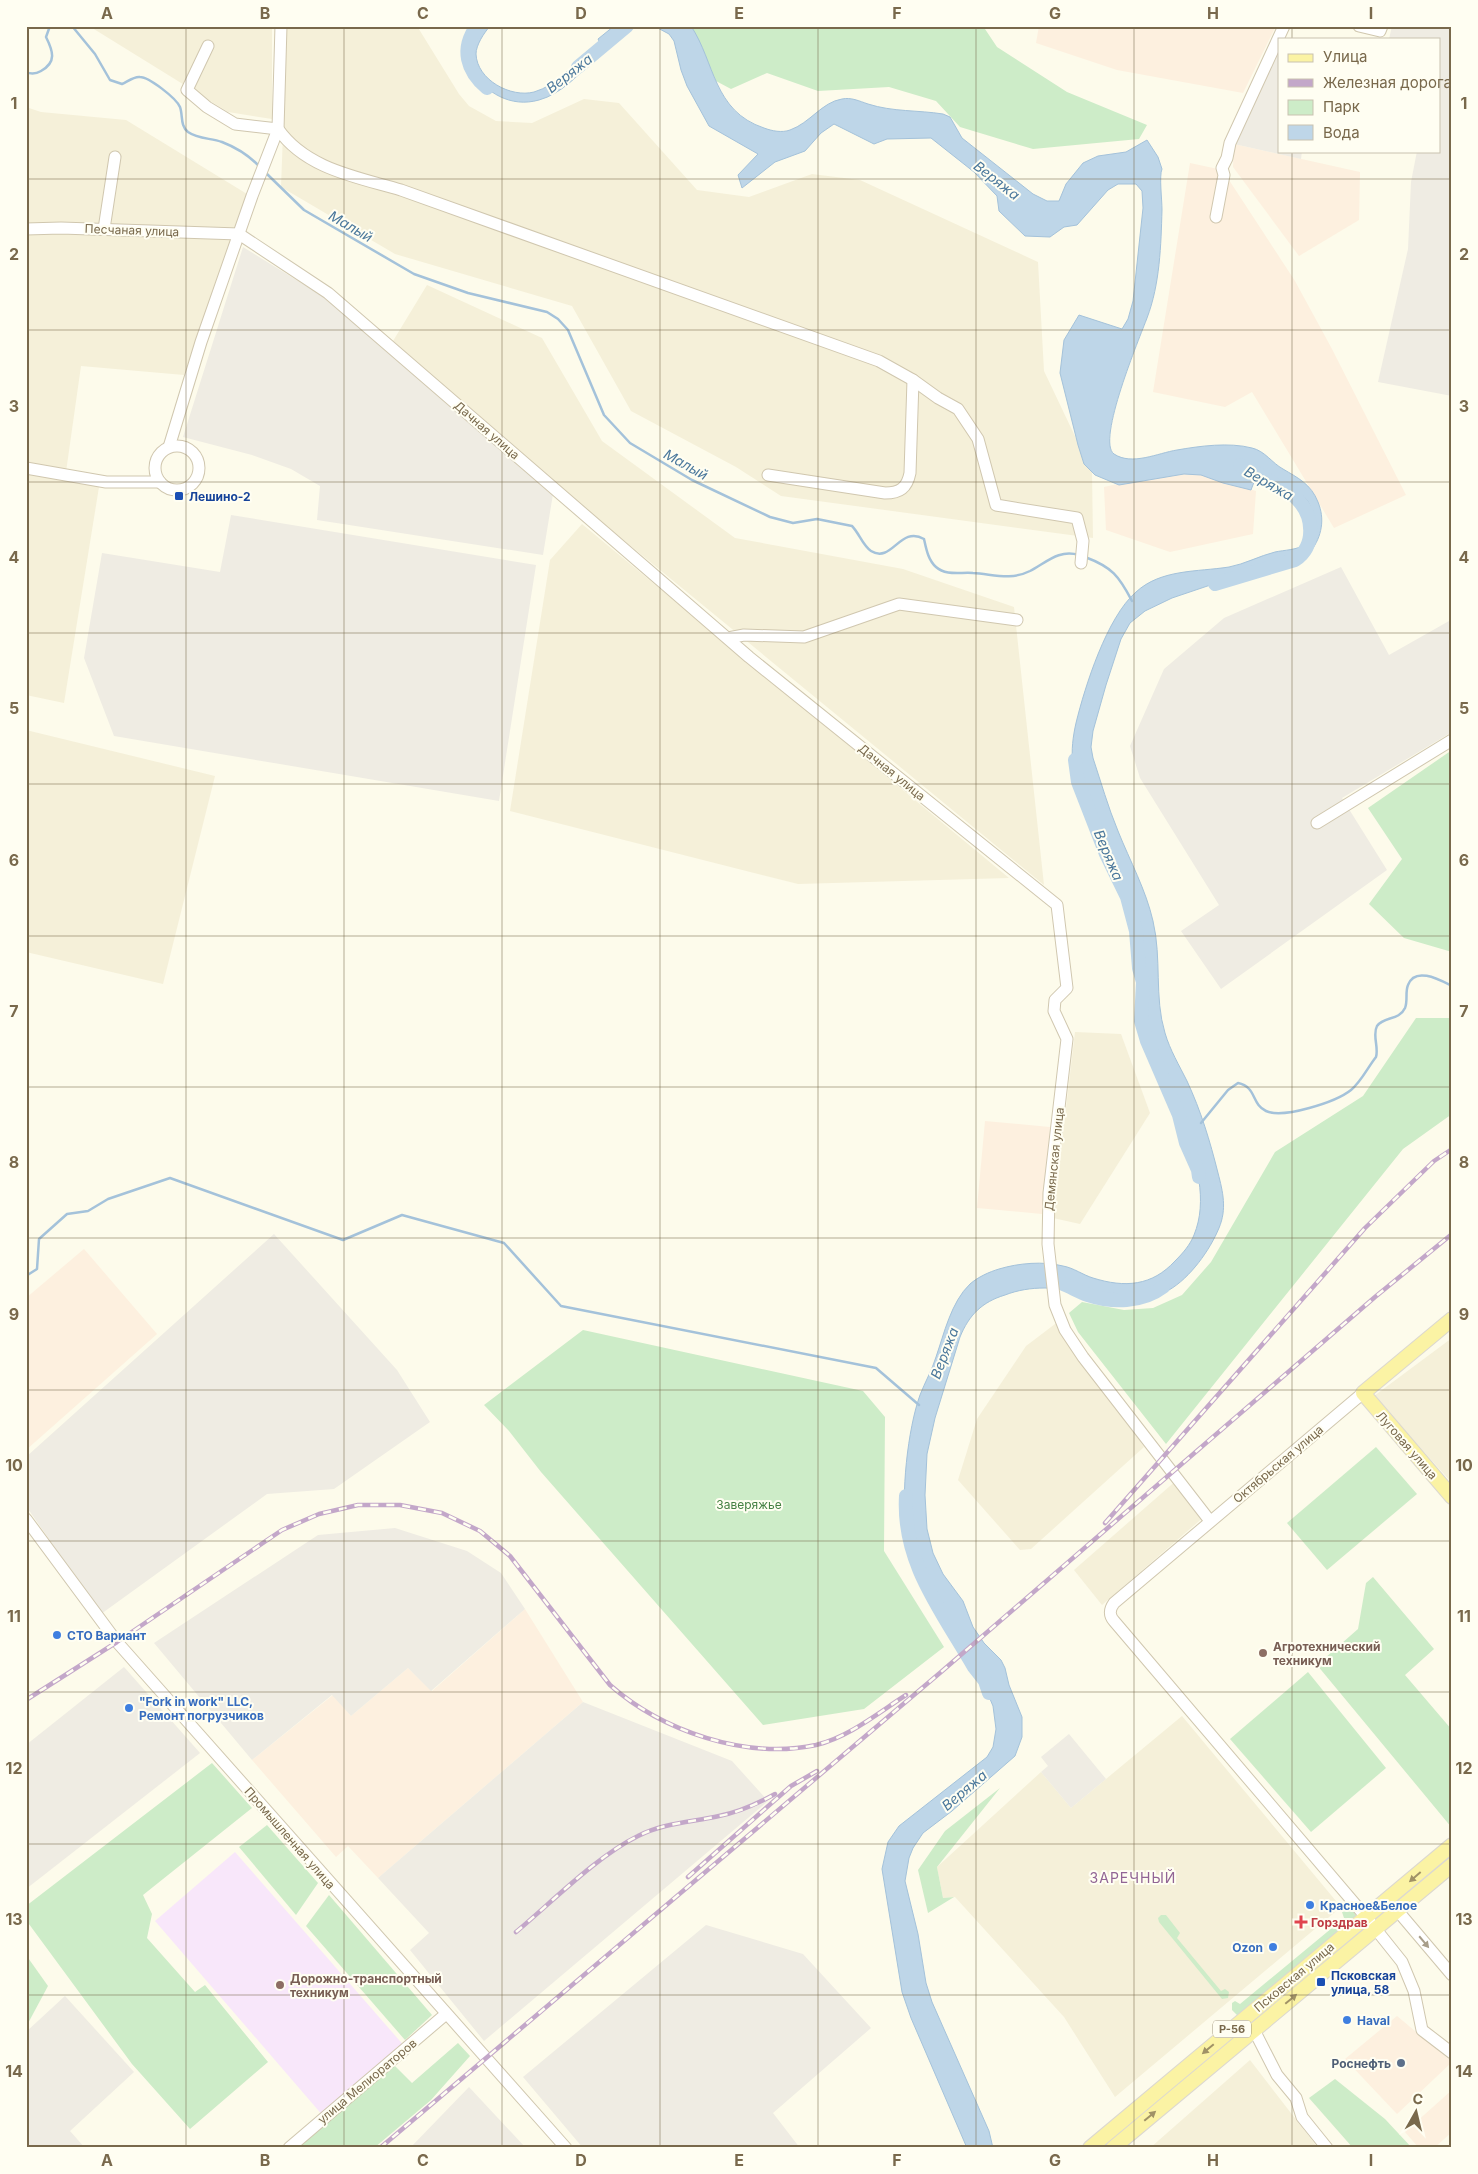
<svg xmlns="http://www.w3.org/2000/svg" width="1478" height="2174" font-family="Inter,sans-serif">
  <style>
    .residential { fill: #f5f0d9 }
    .commercial { fill: #fdf0df }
    .industrial { fill: #efece3 }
    .education { fill: #f8e7fa }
    .green { fill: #cdecc8 }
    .water { fill: #bed6e8; stroke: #a4c2da }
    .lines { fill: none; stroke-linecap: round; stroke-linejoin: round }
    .stream { stroke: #a4c2da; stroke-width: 2.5 }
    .river { stroke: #bed6e8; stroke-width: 14 }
    .minor-casing { stroke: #d0c7af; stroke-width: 13 }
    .major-casing { stroke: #dcd8d0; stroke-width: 16 }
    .minor { stroke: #fff; stroke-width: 11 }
    .major { stroke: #fbf3a4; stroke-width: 14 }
    .rail-casing { stroke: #c3a7c9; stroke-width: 4.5 }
    .rail { stroke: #fffef2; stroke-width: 2.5; stroke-dasharray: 8; stroke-linecap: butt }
    .oneway { fill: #a09266 }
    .oneway2 { fill: #a89e8b }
    .grid { fill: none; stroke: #79694c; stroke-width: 1; stroke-opacity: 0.55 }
    .transit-dot { fill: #1a4fb4; stroke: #fffef2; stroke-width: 2 }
    .shop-dot { fill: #3f7fe0; stroke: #fffef2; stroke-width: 2 }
    .education-dot { fill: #8d6e63; stroke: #fffef2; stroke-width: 2 }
    .health-dot { fill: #e0444e; stroke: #fffef2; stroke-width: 2 }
    .service-dot { fill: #5c6f8a; stroke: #fffef2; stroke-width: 2 }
    .labels { text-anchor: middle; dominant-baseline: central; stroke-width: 4; stroke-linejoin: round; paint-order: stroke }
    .shield { fill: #fffef2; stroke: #a1967e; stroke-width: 1 }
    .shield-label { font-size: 11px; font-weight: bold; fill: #79694c }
    .street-label { font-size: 12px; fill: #79694c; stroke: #fffef2 }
    .transit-label { font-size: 12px; font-weight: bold; fill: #164399; stroke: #fffef2; text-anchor: start }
    .park-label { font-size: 12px; fill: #448043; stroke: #fffef2 }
    .shop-label { font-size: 12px; font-weight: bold; fill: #366cbe; stroke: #fffef2; text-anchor: start }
    .education-label { font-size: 12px; font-weight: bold; fill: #785e54; stroke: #fffef2; text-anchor: start }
    .health-label { font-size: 12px; font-weight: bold; fill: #be3a42; stroke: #fffef2; text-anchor: start }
    .service-label { font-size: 12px; font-weight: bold; fill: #4e5e75; stroke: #fffef2; text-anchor: end }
    .water-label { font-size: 14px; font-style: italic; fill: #4b789c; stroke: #fffef2 }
    .neighbourhood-label { font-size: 14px; letter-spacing: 1px; fill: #926595; stroke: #fffef2 }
    .neatline { fill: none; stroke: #79694c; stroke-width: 2 }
    .grid-label { font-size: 16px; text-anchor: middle; font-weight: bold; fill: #79694c }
  </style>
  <rect width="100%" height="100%" fill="#fdfbeb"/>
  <g class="residential">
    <path d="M89 26H272V119L228 112Z"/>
    <path d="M287 26H417L459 94 469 106 496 121 532 123 584 99 619 103 697 190 749 197 812 174 860 180 1038 262 1044 371 1092 472 1093 538 781 496 736 467 631 411 572 306 395 254 281 187Z"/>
    <path d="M26 107 41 112 126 120 247 194 184 375 81 366 65 479 99 487 64 703 26 695Z"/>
    <path d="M427 285 542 338 602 441 735 538 903 569 1014 607 1044 885 593 515 393 341Z"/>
    <path d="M582 524 1009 878 798 884 510 811 550 560Z"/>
    <path d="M26 730 215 776 163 984 26 952Z"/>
    <path d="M1075 1032 1121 1034 1150 1113 1080 1224 1053 1218Z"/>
    <path d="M1059 1321 1144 1447 1031 1549 1020 1550 958 1480 977 1419 1026 1346Z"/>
    <path d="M1452 1338V1483L1374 1396Z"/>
    <path d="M1178 1479 1206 1515 1102 1605 1074 1570Z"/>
    <path d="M1182 1716 1341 1907 1115 2097 1064 2017 955 1897 943 1898 937 1867 1041 1772 1071 1808Z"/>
    <path d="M1250 2060 1318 2148H1150Z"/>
  </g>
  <g class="commercial">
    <path d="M1039 26H1276L1243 93 1117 70 1036 43Z"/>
    <path d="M1234 144 1360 172 1359 220 1299 256 1233 167Z"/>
    <path d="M1190 163 1218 169 1229 180 1295 281 1332 349 1406 495 1334 528 1252 392 1225 407 1153 392Z"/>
    <path d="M1185 469 1256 491 1253 534 1170 552 1106 530 1104 487Z"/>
    <path d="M985 1121 1050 1127 1042 1214 977 1208Z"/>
    <path d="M84 1249 157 1334 26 1450V1298Z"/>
    <path d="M525 1609 583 1702 378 1878 348 1846 336 1857 252 1760 333 1695 351 1716 408 1668 432 1691Z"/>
    <path d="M1397 2016 1452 2062 1397 2114 1345 2059Z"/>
    <path d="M1452 2090V2132L1434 2148H1419L1405 2132Z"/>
  </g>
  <g class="industrial">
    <path d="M1392 26H1452V396L1378 382 1408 249 1411 182 1417 151H1439V39H1389Z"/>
    <path d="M1279 48V151H1302L1301 159 1234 144Z"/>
    <path d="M243 247 324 297 553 494 543 555 317 520 320 486 291 469 252 455 183 437Z"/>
    <path d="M231 515 536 565 499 801 114 736 84 658 102 553 220 572Z"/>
    <path d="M1341 567 1389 655 1449 621 1452 625V732L1342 798 1387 870 1221 989 1181 931 1219 905 1140 778 1130 746 1164 669 1224 618Z"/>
    <path d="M274 1234 397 1370 430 1422 334 1489 267 1494 101 1614 26 1506V1457Z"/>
    <path d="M395 1528 467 1551 501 1573 525 1609 431 1691 408 1668 351 1716 332 1695 252 1760 154 1643 318 1535Z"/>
    <path d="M124 1667 200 1753 26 1889V1745Z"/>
    <path d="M583 1702 732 1761 768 1801 484 2041 410 1950 429 1933 378 1878Z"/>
    <path d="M1069 1734 1106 1779 1071 1808 1041 1772 1048 1766 1041 1757Z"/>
    <path d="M706 1925 803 1954 871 2028 773 2113 800 2148H583L523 2077Z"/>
    <path d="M65 1996 134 2072 70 2131 85 2148H26V2032Z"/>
    <path d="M469 2087 526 2148H410Z"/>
  </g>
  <path class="education" d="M235 1852 406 2048 324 2117 155 1921Z"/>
  <g class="green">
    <path d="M689 26H983L997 47 1067 92 1147 125 1139 139 1033 149 960 127 936 101 889 87 818 91 767 73 731 89 716 81Z"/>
    <path d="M1452 750V952L1404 938 1369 904 1402 859 1368 808Z"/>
    <path d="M1416 1018H1452V1114L1403 1149 1166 1444 1078 1332 1069 1313 1082 1302 1124 1310 1153 1308 1182 1295 1211 1262 1275 1152 1363 1096Z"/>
    <path d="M583 1330 863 1391 885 1417 884 1551 944 1647 864 1709 763 1725 541 1472 509 1431 484 1405Z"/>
    <path d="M1376 1447 1417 1494 1327 1570 1287 1523Z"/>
    <path d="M1373 1577 1434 1649 1405 1675 1452 1730V1828L1317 1665 1358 1629 1366 1583Z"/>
    <path d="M1308 1672 1386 1768 1311 1832 1230 1739Z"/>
    <path d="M212 1763 252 1808 143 1895 152 1914 147 1938 195 1992 205 1985 268 2062 190 2129 132 2064 26 1920V1906Z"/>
    <path d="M1000 1788 937 1867 943 1898 954 1897 928 1913 918 1870 945 1831Z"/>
    <path d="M267 1825 318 1883 296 1915 239 1847Z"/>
    <path d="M329 1895 432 2015 405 2040 306 1926Z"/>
    <path d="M1348 1908H1351L1357 1917 1240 2015H1237L1232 2010V2003L1235 2001 1240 2004 1344 1918 1342 1912Z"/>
    <path d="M1161 1915H1166L1180 1933 1177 1938 1221 1991 1225 1989 1229 1992 1228 1998 1222 1999 1159 1922 1158 1918Z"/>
    <path d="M26 1955 48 1986 26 2027Z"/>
    <path d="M458 2043 470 2056 431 2100 374 2148H296L393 2064 412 2083Z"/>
    <path d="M1335 2079 1385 2119 1412 2148H1353L1309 2098Z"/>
  </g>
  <g class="water">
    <path d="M472 26H490C484 33 476 45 476 54 477 80 511 98 534 92 558 85 571 65 590 50L594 60C578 75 561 94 539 100 511 108 485 93 471 69 470 67 466 63 465 60 462 49 468 36 472 26Z"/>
    <path d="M614 26H634L603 49 598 39Z"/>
    <path d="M654 26H691C715 62 713 111 764 128 772 131 782 133 790 130 810 123 822 102 842 99 851 97 859 101 868 104 893 112 918 110 943 114L950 117 962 138 1033 194 1047 201H1059L1066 184 1083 163 1098 156 1126 152 1147 140 1158 157 1162 169C1159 176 1162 199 1162 210 1161 245 1160 284 1147 318 1140 337 1096 441 1114 454 1132 466 1158 453 1177 450 1200 446 1229 442 1252 448 1265 451 1272 463 1283 469 1298 478 1311 484 1318 502 1325 519 1322 536 1311 551L1172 598 1145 611 1130 623 1121 639 1106 685 1093 731 1091 747 1093 758C1101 782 1108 807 1118 831 1130 861 1146 890 1153 921 1162 959 1154 997 1165 1033 1170 1050 1179 1065 1187 1081 1201 1111 1210 1141 1218 1173 1223 1192 1227 1209 1219 1228 1210 1250 1190 1278 1169 1290 1131 1311 1084 1288 1045 1288 1031 1288 1018 1290 1005 1295 982 1302 969 1315 960 1337L935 1418 927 1454 925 1495 927 1529 933 1553 943 1574 963 1601 973 1627 984 1643 1001 1660 1005 1668 1009 1685 1022 1717V1737L1015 1756 952 1811 923 1833 913 1848 909 1858 905 1881 918 1934 926 1983 932 2002 989 2131 993 2148H967L911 2018 902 1992 882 1869 888 1842 899 1826 987 1757 993 1747 996 1729 993 1706 975 1664 967 1656C950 1616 916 1573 907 1531 900 1497 908 1428 920 1395 925 1382 932 1370 936 1357 944 1334 951 1302 970 1284 978 1277 989 1272 999 1269 1019 1263 1043 1261 1063 1266 1074 1268 1083 1275 1093 1278 1125 1288 1152 1286 1175 1261 1183 1253 1190 1245 1194 1235 1222 1167 1151 1076 1139 1010 1136 996 1142 984 1142 970 1142 954 1140 928 1136 913 1132 898 1123 883 1116 869 1105 847 1095 825 1086 802 1081 790 1075 777 1073 764 1071 751 1073 736 1076 723 1085 686 1107 617 1136 592 1161 569 1197 572 1229 567 1245 564 1259 556 1275 552 1284 550 1298 550 1306 544 1313 540 1313 529 1313 522 1311 492 1299 496 1279 482 1272 477 1266 473 1259 469L1251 490 1223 483 1201 475 1184 474 1119 485 1095 475 1084 464 1078 445 1060 373 1064 340 1079 315 1122 329 1128 319 1133 301 1143 208 1142 191 1136 184H1118L1108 190 1077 225 1064 227 1050 237 1025 236 999 211 997 196 974 172 931 138 887 139 874 144 834 124 821 133 805 151 775 162 742 188 738 175 758 154 709 126 687 86 681 70 674 41 669 34Z"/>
  </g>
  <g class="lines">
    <g class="stream">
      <path d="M72 26 95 54 110 80 122 84C127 82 134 76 140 77 149 77 176 98 180 107 183 115 180 126 188 132 198 139 211 138 222 142 235 147 247 154 258 165"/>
      <path d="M26 72C32 75 36 74 41 71 57 62 53 51 46 37L50 26"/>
      <path d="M267 174 304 210 414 274 468 293 547 312 558 319 568 330 604 415 630 443 692 480 770 517 793 523 817 519 852 526C859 533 863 546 871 551 892 564 900 525 924 539 926 548 928 560 936 567 946 576 960 572 973 573 993 574 1010 581 1030 571 1047 562 1059 549 1079 555"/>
      <path d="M1085 557C1112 567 1119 576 1132 601"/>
      <path d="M1201 1123 1228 1090 1238 1083C1257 1087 1251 1104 1266 1111 1283 1119 1336 1102 1351 1090 1361 1082 1368 1067 1376 1057 1379 1047 1372 1035 1377 1026 1384 1016 1399 1021 1405 1008 1408 1001 1405 992 1408 985 1415 966 1440 980 1452 986"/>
      <path d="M26 1276 37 1269 39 1239 67 1214 88 1211 108 1199 170 1178 343 1240 402 1215 504 1243 561 1306 876 1368 919 1405"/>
    </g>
    <g class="river">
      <path d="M477 26C460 49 467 71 487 88"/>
      <path d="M578 67 627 26"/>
      <path d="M1215 584 1295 560C1316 546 1314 516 1297 499 1291 491 1279 488 1271 482 1261 476 1252 468 1240 465"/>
      <path d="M1075 760 1078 782 1106 854 1127 897 1136 931 1139 968 1143 982 1141 1021 1147 1041 1179 1115 1186 1143 1198 1170 1199 1177"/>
      <path d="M1063 1284C1071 1287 1079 1292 1088 1295 1112 1303 1142 1303 1163 1287"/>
      <path d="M906 1496C902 1563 942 1611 974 1667L985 1681 989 1693"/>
    </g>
    <defs>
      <g id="minor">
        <path d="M1359 26 1380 31 1382 26"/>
        <path d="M208 46 187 90 207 107 235 124 278 129C306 169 357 177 401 190L879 361 913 380 938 398 958 409 978 439 996 505 1077 518 1083 541 1081 563"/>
        <path d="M1216 217 1224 175 1222 168 1227 158 1230 143 1284 26"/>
        <path d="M26 229 61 228 239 234 328 293 749 657 1057 905 1067 988 1055 1000 1054 1011 1067 1039 1049 1193 1048 1244 1055 1305 1065 1330 1083 1357 1210 1521"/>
        <path d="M104 229 115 157"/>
        <circle cx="177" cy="468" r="22"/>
        <path d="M169 447 201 342 252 196 278 129 281 26"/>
        <path d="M26 468 106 482H160"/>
        <path d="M768 475 885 493C900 493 907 488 910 473L913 380"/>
        <path d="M728 638 744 635 804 637 899 604 1017 620"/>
        <path d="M1317 823 1452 740"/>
        <path d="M1363 1393 1114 1603C1109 1610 1109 1615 1114 1621L1366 1917 1402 1962 1414 1991 1422 2030 1452 2053"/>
        <path d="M26 1519 117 1642 566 2148"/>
        <path d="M1397 1910 1452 1975"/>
        <path d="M1254 2030 1277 2075 1296 2098 1302 2117 1327 2148"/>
        <path d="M289 2148 446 2014"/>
      </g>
      <g id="major">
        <path d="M1452 1319 1363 1393 1452 1497"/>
        <path d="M1090 2148 1452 1845"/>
        <path d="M1113 2148 1452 1865"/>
      </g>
    </defs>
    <use href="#minor" class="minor-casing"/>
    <use href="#major" class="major-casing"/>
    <use href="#minor" class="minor"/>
    <use href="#major" class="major"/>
    <defs>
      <g id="rail">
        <path d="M1105 1523 1365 1228 1434 1161 1452 1149"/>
        <path d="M26 1700 117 1642 282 1530 319 1514 358 1505H400L442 1513 480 1531 510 1556 610 1685C662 1731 746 1760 816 1745 849 1737 878 1713 906 1695"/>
        <path d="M688 1877 791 1786 817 1771"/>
        <path d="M516 1932C552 1902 597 1856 638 1836 663 1823 692 1822 719 1816 740 1812 757 1804 775 1794"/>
        <path d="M380 2148 941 1672 1375 1297 1452 1234"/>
      </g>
    </defs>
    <use href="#rail" class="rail-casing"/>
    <use href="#rail" class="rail"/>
  </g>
  <defs><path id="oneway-solid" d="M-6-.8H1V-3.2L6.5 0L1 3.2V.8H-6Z" transform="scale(1.25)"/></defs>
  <g class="oneway">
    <use href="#oneway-solid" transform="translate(1415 1877) rotate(139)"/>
    <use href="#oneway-solid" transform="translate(1291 1999) rotate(-40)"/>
    <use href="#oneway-solid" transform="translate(1208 2049) rotate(140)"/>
    <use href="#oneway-solid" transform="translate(1150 2116) rotate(-40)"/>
  </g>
  <use class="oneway2" href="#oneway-solid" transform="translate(1424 1942) rotate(50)"/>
  <path class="grid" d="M186 26V2148M344 26V2148M502 26V2148M660 26V2148M818 26V2148M976 26V2148M1134 26V2148M1292 26V39M1292 151V2148M26 179H1452M26 330H1452M26 482H1452M26 633H1452M26 784H1452M26 936H1452M26 1087H1452M26 1238H1452M26 1390H1452M26 1541H1452M26 1692H1452M26 1844H1452M26 1995H1452"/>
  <g class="transit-dot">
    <rect x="174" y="491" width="10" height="10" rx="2.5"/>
    <rect x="1316" y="1977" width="10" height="10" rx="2.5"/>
  </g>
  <g class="shop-dot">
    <circle cx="57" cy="1635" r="5"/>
    <circle cx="129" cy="1708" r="5"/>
    <circle cx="1310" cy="1905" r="5"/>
    <circle cx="1273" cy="1947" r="5"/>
    <circle cx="1347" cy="2020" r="5"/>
  </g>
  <g class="education-dot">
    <circle cx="1263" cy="1653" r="5"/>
    <circle cx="280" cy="1985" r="5"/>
  </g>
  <path class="health-dot" d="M1298.5 1914.5h5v5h5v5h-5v5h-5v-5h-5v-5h5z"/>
  <circle class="service-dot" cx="1401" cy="2063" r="5"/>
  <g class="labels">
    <rect class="shield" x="1213" y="2020.5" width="38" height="17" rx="4"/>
    <g class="shield-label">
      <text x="1232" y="2029">Р-56</text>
    </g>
    <g class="street-label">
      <text transform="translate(132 230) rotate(2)">Песчаная улица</text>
      <text transform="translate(487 430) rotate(41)">Дачная улица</text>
      <text transform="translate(892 772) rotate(39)">Дачная улица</text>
      <text transform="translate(1054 1159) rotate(-84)">Демянская улица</text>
      <text transform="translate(1407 1445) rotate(49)">Луговая улица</text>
      <text transform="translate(1278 1464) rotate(-40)">Октябрьская улица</text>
      <text transform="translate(290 1838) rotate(49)">Промышленная улица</text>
      <text transform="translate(1294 1977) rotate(-40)">Псковская улица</text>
      <text transform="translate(367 2081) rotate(-40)">улица Мелиораторов</text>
    </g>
    <g class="transit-label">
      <text x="189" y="496">Лешино-2</text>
      <text x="1331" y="1975">Псковская<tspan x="1331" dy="14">улица, 58</tspan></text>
    </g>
    <g class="park-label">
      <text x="749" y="1504">Заверяжье</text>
    </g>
    <g class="shop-label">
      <text x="67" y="1635">СТО Вариант</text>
      <text x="139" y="1701">"Fork in work" LLC,<tspan x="139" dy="14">Ремонт погрузчиков</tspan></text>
      <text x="1320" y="1905">Красное&amp;Белое</text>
      <text x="1263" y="1947" text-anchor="end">Ozon</text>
      <text x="1357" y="2020">Haval</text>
    </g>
    <g class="education-label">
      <text x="1273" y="1646">Агротехнический<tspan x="1273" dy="14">техникум</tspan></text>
      <text x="290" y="1978">Дорожно-транспортный<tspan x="290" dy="14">техникум</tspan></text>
    </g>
    <g class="health-label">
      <text x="1311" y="1922">Горздрав</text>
    </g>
    <g class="service-label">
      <text x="1391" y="2063">Роснефть</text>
    </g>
    <g class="water-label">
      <text transform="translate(569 73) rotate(-38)">Веряжа</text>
      <text transform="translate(997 180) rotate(38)">Веряжа</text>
      <text transform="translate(351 226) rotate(30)">Малый</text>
      <text transform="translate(686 464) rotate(29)">Малый</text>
      <text transform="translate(1269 483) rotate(30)">Веряжа</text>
      <text transform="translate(1109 855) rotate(67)">Веряжа</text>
      <text transform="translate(944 1353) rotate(-69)">Веряжа</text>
      <text transform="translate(964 1790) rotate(-40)">Веряжа</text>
    </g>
    <g class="neighbourhood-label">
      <text x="1133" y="1877">ЗАРЕЧНЫЙ</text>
    </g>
  </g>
  <rect width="1478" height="2174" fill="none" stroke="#fffef2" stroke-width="55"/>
  <rect x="1278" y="38" width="162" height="115" fill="#fffef2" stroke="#c9c2b0"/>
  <rect x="1288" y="54" width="25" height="8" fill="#fbf3a4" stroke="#c9c2b0"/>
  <text x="1323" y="62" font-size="15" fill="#79694c">Улица</text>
  <rect x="1288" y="79" width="25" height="8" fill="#c3a7c9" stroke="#c9c2b0"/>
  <text x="1323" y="88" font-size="15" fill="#79694c">Железная дорога</text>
  <rect x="1288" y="100" width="25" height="15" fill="#cdecc8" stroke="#c9c2b0"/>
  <text x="1323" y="112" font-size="15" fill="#79694c">Парк</text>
  <rect x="1288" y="125" width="25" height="15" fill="#bed6e8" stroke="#c9c2b0"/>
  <text x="1323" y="138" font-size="15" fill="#79694c">Вода</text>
  <g transform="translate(1416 2112) rotate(8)" stroke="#fffef2" stroke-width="4" paint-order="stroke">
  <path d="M0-4L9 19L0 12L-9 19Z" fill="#79694c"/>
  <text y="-8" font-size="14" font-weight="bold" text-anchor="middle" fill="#79694c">С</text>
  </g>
  <rect x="28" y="28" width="1422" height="2118" class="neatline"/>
  <g class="grid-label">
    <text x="107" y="19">A</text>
    <text x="265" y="19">B</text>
    <text x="423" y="19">C</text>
    <text x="581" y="19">D</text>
    <text x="739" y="19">E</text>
    <text x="897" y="19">F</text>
    <text x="1055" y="19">G</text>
    <text x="1213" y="19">H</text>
    <text x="1371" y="19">I</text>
    <text x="14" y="109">1</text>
    <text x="1464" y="109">1</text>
    <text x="14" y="260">2</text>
    <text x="1464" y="260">2</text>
    <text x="14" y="412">3</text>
    <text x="1464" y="412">3</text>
    <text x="14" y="563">4</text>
    <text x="1464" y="563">4</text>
    <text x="14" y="714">5</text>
    <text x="1464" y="714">5</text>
    <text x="14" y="866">6</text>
    <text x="1464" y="866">6</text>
    <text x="14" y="1017">7</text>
    <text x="1464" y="1017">7</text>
    <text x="14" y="1168">8</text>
    <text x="1464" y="1168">8</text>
    <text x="14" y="1320">9</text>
    <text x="1464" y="1320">9</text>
    <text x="14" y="1471">10</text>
    <text x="1464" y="1471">10</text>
    <text x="14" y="1622">11</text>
    <text x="1464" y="1622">11</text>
    <text x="14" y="1774">12</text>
    <text x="1464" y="1774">12</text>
    <text x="14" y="1925">13</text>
    <text x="1464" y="1925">13</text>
    <text x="14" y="2077">14</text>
    <text x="1464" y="2077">14</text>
    <text x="107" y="2166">A</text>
    <text x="265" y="2166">B</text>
    <text x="423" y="2166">C</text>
    <text x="581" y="2166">D</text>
    <text x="739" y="2166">E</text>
    <text x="897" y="2166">F</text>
    <text x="1055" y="2166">G</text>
    <text x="1213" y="2166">H</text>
    <text x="1371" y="2166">I</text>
  </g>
</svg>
